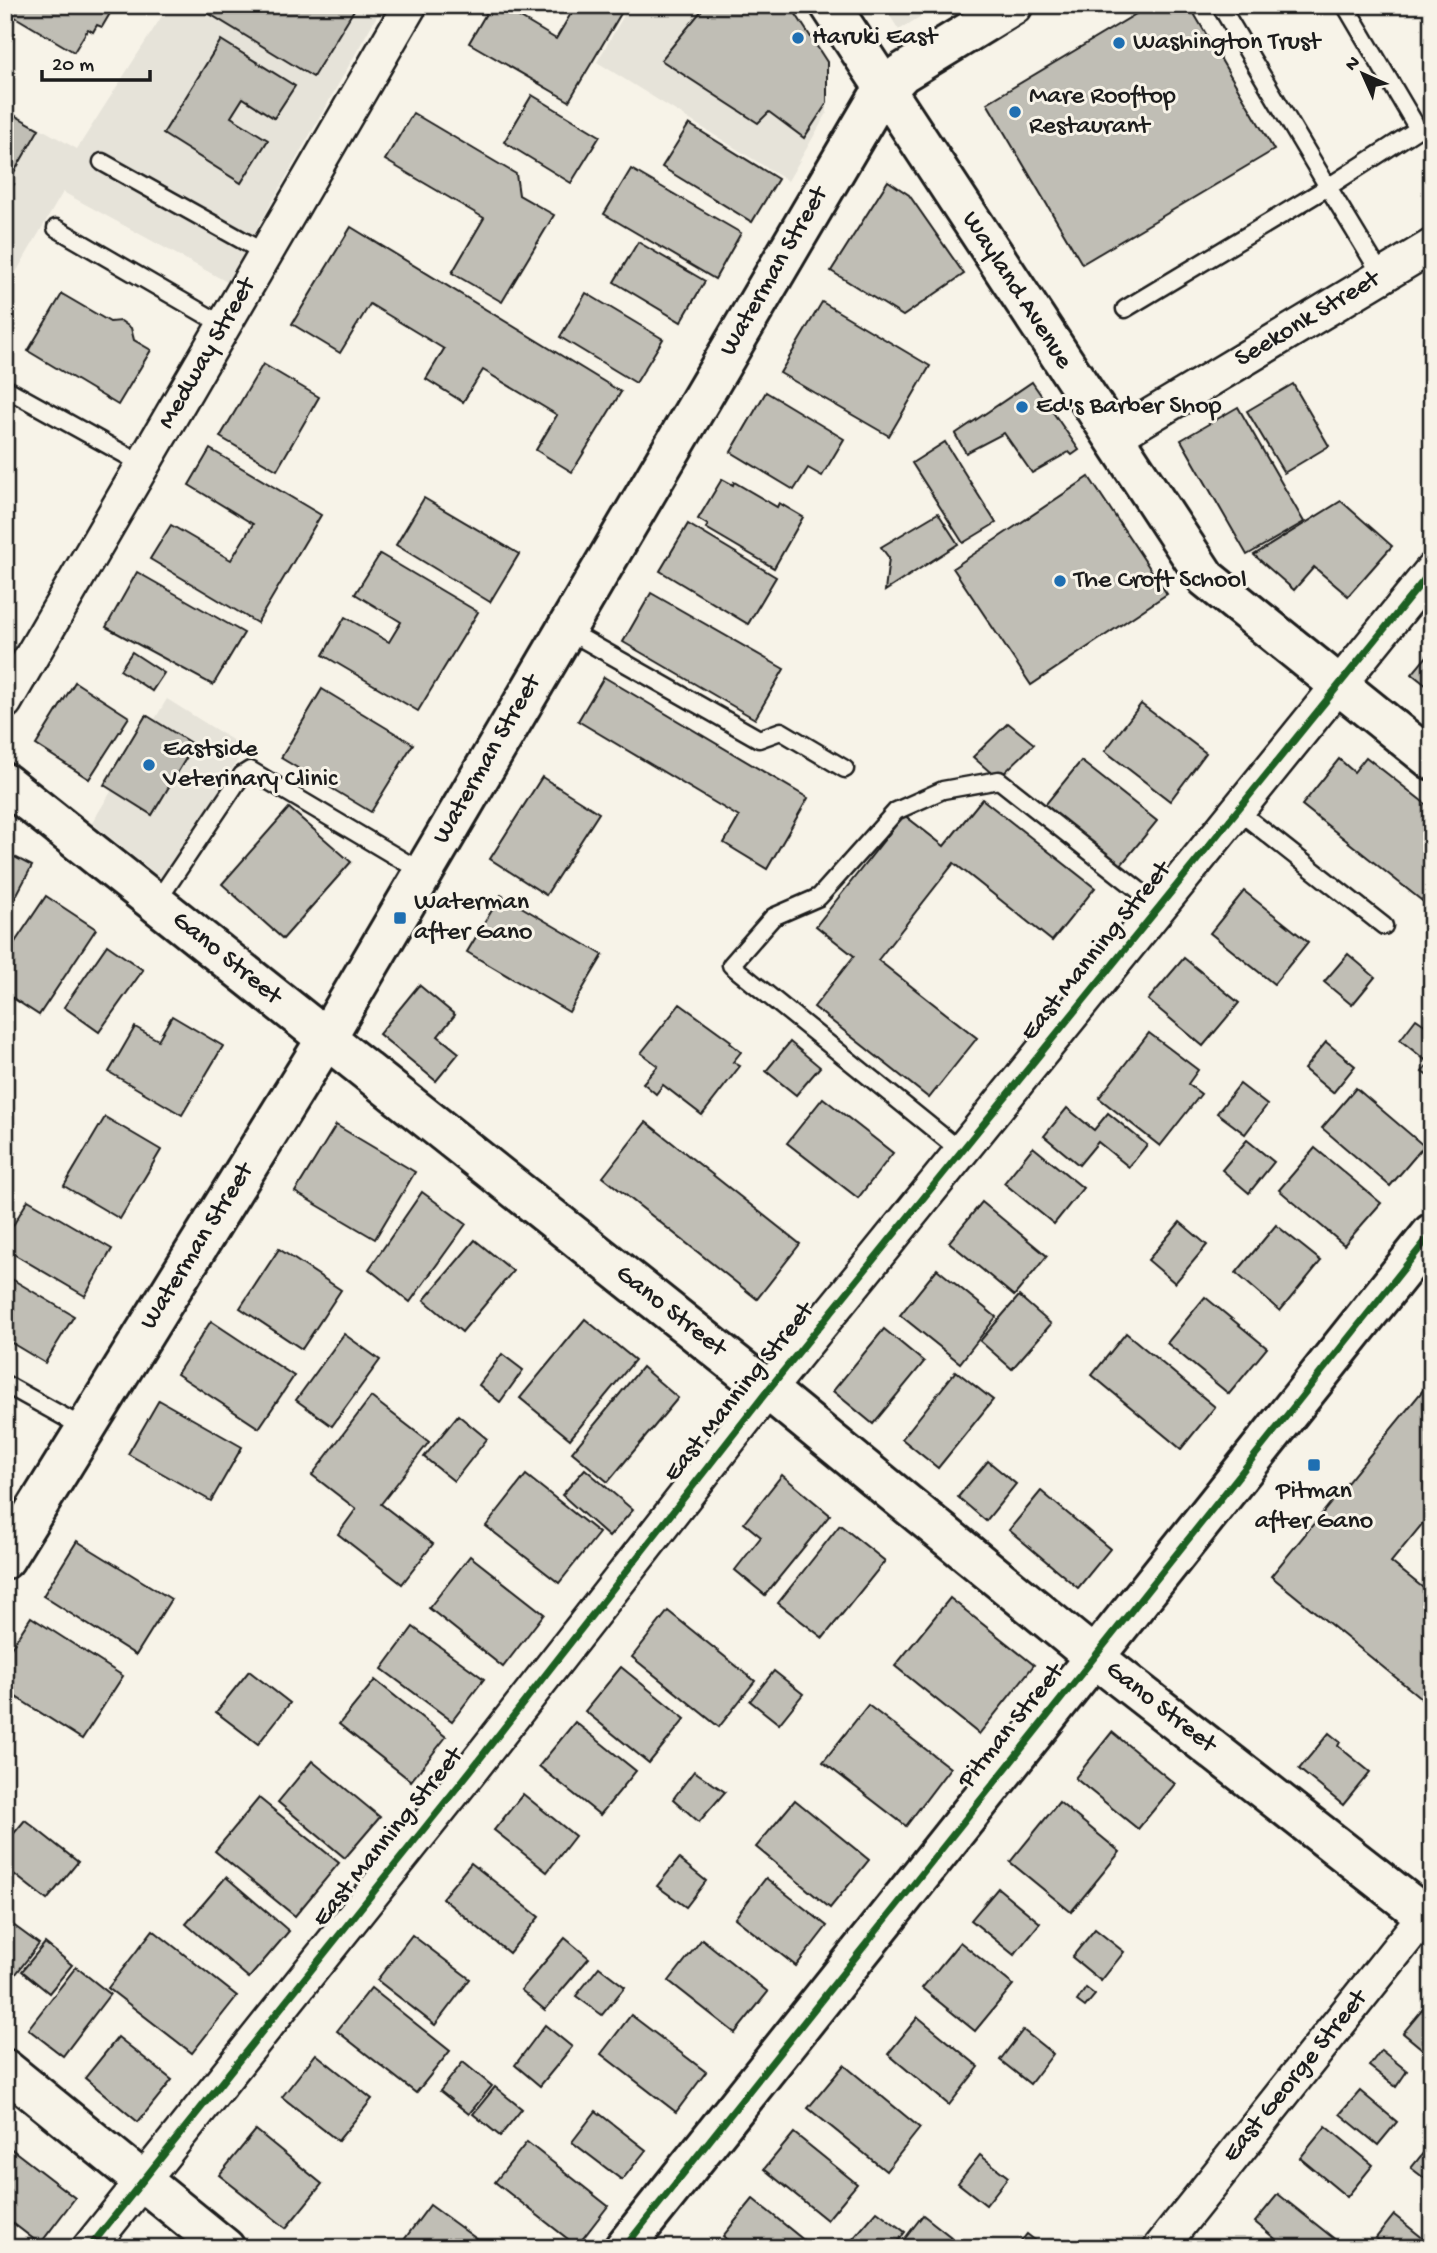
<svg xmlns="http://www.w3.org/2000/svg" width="1437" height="2253" font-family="'Gochi Hand',sans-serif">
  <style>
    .built { fill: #e6e3d9 }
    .building { fill: #c0beb5; stroke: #1c1c1c; stroke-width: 2 }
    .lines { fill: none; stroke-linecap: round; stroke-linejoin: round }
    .service-casing { stroke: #1c1c1c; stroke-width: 21 }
    .minor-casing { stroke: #1c1c1c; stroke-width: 38 }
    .tertiary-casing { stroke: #1c1c1c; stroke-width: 44 }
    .secondary-casing { stroke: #1c1c1c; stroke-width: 44 }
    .service { stroke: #f7f3e8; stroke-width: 16 }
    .minor { stroke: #f7f3e8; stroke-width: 33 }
    .tertiary { stroke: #f7f3e8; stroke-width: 38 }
    .secondary { stroke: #f7f3e8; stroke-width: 38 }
    .cycleway-casing { stroke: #f7f3e8; stroke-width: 11 }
    .cycleway { stroke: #1b5e20; stroke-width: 7 }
    .poi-dot { fill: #1f6fb2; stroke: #f7f3e8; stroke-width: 2.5 }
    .labels { text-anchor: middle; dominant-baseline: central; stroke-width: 6; stroke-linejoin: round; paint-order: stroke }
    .poi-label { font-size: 26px; fill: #1c1c1c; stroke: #f7f3e8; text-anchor: start }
    .street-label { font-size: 26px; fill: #1c1c1c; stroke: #f7f3e8 }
  </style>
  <rect width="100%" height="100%" fill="#f7f3e8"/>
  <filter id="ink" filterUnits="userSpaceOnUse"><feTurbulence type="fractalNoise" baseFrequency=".0143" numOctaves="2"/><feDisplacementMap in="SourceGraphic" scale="14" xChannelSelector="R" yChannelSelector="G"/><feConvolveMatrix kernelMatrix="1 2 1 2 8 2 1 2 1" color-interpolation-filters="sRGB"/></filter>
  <g filter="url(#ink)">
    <g class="built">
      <path d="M169 5H383L227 282 63 192 5 291V108L77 149Z"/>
      <path d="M630 5H788L827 65V113L788 181 597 62Z"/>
      <path d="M883 5H939L899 30Z"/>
      <path d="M167 699 245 748 163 880 92 823Z"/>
    </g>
    <g class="building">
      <path d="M5 5H115L102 27 97 25 93 32 88 29 74 52 5 11Z"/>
      <path d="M201 5H357L313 77 200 8Z"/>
      <path d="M491 5H499L556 39 576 5H626L569 101 469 43Z"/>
      <path d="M706 5H790L827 62V103L804 138 769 112 758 123 661 60Z"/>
      <path d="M1151 5H1189L1274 150 1082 264 987 103Z"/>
      <path d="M221 40 295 86 274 118 243 98 231 117 268 140 241 183 163 134Z"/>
      <path d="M532 95 600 136 571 183 504 142Z"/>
      <path d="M5 110 39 129 9 181 14 184 8 194 5 192Z"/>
      <path d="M413 113 516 174 519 195 554 215 502 302 452 273 484 218 385 160Z"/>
      <path d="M689 124 778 179 752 222 662 167Z"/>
      <path d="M631 169 741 233 715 279 604 214Z"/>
      <path d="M888 181 909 195 964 274 903 316 831 271Z"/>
      <path d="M351 227 621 392 572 472 536 450 557 415 483 370 463 402 426 379 444 349 370 304 340 353 292 324Z"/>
      <path d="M638 242 705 281 681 322 614 282Z"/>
      <path d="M586 293 663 339 636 383 560 337Z"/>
      <path d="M62 294 110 322 121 321 131 328 134 340 151 350 118 405 28 351Z"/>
      <path d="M822 302 930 366 889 436 780 373Z"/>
      <path d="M263 364 319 397 277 470 220 437Z"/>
      <path d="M1032 382 1079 450 1072 455 1069 452 1032 473 1004 433 966 453 955 434Z"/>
      <path d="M1293 384 1329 446 1284 473 1247 411Z"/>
      <path d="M766 392 844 439 822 476 808 468 794 490 731 452Z"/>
      <path d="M1238 407 1304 522 1247 555 1181 440Z"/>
      <path d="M945 442 996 523 963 543 912 463Z"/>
      <path d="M210 449 321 515 257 623 150 559 171 525 231 560 253 524 189 485Z"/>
      <path d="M1089 477 1167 594 1031 685 953 568Z"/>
      <path d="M722 479 733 485 734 482 777 507 779 503 803 517 774 568 706 528 708 525 698 519Z"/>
      <path d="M424 498 519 554 490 602 396 545Z"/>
      <path d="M1341 501 1392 546 1348 596 1314 567 1294 590 1254 555Z"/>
      <path d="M938 513 958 544 885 591 889 558 881 547Z"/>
      <path d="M688 524 776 577 748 624 660 571Z"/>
      <path d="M380 554 478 612 418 711 323 655 345 617 389 642 401 622 355 594Z"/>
      <path d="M137 572 244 633 213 685 106 627Z"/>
      <path d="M651 593 784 669 755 719 623 642Z"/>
      <path d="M1432 650V690L1412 674Z"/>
      <path d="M132 652 164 673 152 691 120 670Z"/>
      <path d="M604 677 808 798 767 869 724 843 739 817 578 721Z"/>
      <path d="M75 682 129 717 89 779 36 745Z"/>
      <path d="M322 689 413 744 371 812 281 758Z"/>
      <path d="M1141 704 1206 753 1170 801 1105 751Z"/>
      <path d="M146 715 194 745 152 815 104 785Z"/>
      <path d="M1008 723 1034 744 998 779 973 757Z"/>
      <path d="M1366 757 1432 809 1431 908 1302 805 1339 759 1354 772Z"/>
      <path d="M1081 761 1157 821 1121 865 1045 805Z"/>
      <path d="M542 777 599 813 546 895 490 859Z"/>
      <path d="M982 799 1095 888 1052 941 954 863 878 960 977 1038 929 1098 814 1007 854 956 816 926 904 815 944 846Z"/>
      <path d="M289 808 351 862 283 939 222 884Z"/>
      <path d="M5 852 32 866 7 913H5Z"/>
      <path d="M1244 891 1308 942 1274 984 1210 933Z"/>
      <path d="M501 895 603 955 569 1012 467 952Z"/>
      <path d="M46 896 96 929 39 1015 5 993V957Z"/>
      <path d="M107 945 143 970 99 1032 64 1007Z"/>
      <path d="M1348 954 1375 977 1352 1005 1324 982Z"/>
      <path d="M1184 958 1239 1003 1203 1046 1148 1000Z"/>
      <path d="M419 985 455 1015 438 1036 459 1053 436 1081 379 1034Z"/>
      <path d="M680 1004 731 1041 730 1043 741 1052 733 1062 740 1066 702 1115 663 1085 656 1094 643 1083 658 1066 641 1053Z"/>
      <path d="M172 1016 223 1046 182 1115 109 1072 135 1027 158 1040Z"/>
      <path d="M1416 1019 1432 1030V1079L1422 1072 1429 1063 1400 1040Z"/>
      <path d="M1149 1033 1198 1070 1188 1084 1201 1094 1160 1146 1099 1098Z"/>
      <path d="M790 1042 820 1067 796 1095 766 1071Z"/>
      <path d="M1326 1042 1355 1066 1333 1093 1304 1069Z"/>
      <path d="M1240 1084 1267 1105 1245 1134 1217 1113Z"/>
      <path d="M1356 1088 1424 1146 1390 1186 1322 1128Z"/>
      <path d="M823 1098 893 1153 858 1198 787 1143Z"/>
      <path d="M1067 1108 1094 1130 1108 1113 1147 1145 1129 1167 1098 1142 1079 1165 1044 1136Z"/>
      <path d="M105 1117 161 1150 120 1219 64 1186Z"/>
      <path d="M646 1122 800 1244 757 1299 603 1177Z"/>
      <path d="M336 1125 415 1172 375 1239 295 1192Z"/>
      <path d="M1247 1140 1274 1162 1249 1193 1222 1170Z"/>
      <path d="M1033 1147 1083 1188 1054 1224 1004 1183Z"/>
      <path d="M1315 1148 1381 1203 1344 1245 1279 1190Z"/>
      <path d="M422 1192 466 1224 410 1302 369 1269Z"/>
      <path d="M28 1200 112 1249 85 1296 5 1249V1239Z"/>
      <path d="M982 1202 1047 1256 1014 1296 949 1242Z"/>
      <path d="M1180 1222 1207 1245 1175 1283 1148 1260Z"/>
      <path d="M1276 1225 1321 1261 1280 1311 1236 1273Z"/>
      <path d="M475 1240 513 1271 462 1332 424 1300Z"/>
      <path d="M279 1249 341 1290 302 1349 240 1308Z"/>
      <path d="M937 1269 996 1317 960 1363 900 1315Z"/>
      <path d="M5 1275 74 1316 45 1363 5 1339Z"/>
      <path d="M1019 1296 1051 1324 1012 1369 980 1341Z"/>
      <path d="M1205 1297 1267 1348 1229 1394 1167 1343Z"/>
      <path d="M585 1319 635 1360 570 1439 520 1398Z"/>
      <path d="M211 1321 294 1376 259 1428 177 1374Z"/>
      <path d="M884 1329 924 1362 873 1424 833 1391Z"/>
      <path d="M1126 1333 1215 1407 1181 1449 1092 1375Z"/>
      <path d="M344 1334 380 1360 332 1426 296 1400Z"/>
      <path d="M502 1354 523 1370 500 1402 479 1385Z"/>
      <path d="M642 1367 678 1398 608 1482 572 1452Z"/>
      <path d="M956 1371 993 1400 938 1468 902 1439Z"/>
      <path d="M1432 1379V1512L1391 1562 1432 1595V1707L1271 1576Z"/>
      <path d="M371 1397 429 1442 381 1504 433 1544 402 1584 338 1534 356 1509 312 1475Z"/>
      <path d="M159 1400 242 1447 211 1501 128 1454Z"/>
      <path d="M458 1415 487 1439 454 1481 424 1457Z"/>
      <path d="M988 1461 1016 1484 986 1521 958 1497Z"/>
      <path d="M585 1469 633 1510 609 1537 562 1495Z"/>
      <path d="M526 1475 599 1533 559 1583 486 1526Z"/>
      <path d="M782 1475 830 1515 765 1595 735 1570 761 1537 744 1523Z"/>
      <path d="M1041 1491 1110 1549 1078 1588 1009 1530Z"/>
      <path d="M840 1525 885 1561 823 1638 778 1603Z"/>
      <path d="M77 1541 171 1599 136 1655 43 1596Z"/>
      <path d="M470 1556 544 1614 503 1667 429 1608Z"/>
      <path d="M950 1598 1034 1665 979 1734 895 1666Z"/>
      <path d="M668 1611 755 1681 719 1727 632 1657Z"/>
      <path d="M31 1617 123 1676 82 1739 5 1690V1657Z"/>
      <path d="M413 1627 484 1679 452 1721 382 1669Z"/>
      <path d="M621 1667 685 1719 649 1763 585 1711Z"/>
      <path d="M249 1671 290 1703 258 1744 216 1712Z"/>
      <path d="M774 1671 803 1694 779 1724 750 1701Z"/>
      <path d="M375 1680 446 1737 411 1781 339 1724Z"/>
      <path d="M868 1705 950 1768 906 1826 823 1762Z"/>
      <path d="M575 1722 636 1771 600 1815 539 1766Z"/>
      <path d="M1112 1732 1175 1784 1138 1829 1075 1778Z"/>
      <path d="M1329 1733 1340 1742 1338 1746 1370 1772 1343 1805 1299 1769Z"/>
      <path d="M312 1761 380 1817 345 1858 278 1802Z"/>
      <path d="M694 1771 725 1792 699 1822 673 1799Z"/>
      <path d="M523 1794 575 1836 547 1872 494 1830Z"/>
      <path d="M259 1798 339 1863 295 1916 215 1851Z"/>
      <path d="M795 1800 869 1860 830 1908 756 1847Z"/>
      <path d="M1059 1802 1120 1852 1071 1912 1010 1862Z"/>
      <path d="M25 1820 78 1862 47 1900 5 1867V1844Z"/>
      <path d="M679 1859 706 1881 686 1907 657 1886Z"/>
      <path d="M471 1863 539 1917 509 1953 442 1898Z"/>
      <path d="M226 1877 289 1931 249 1978 186 1924Z"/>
      <path d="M766 1878 827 1926 796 1966 735 1918Z"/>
      <path d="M998 1888 1040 1923 1014 1955 971 1920Z"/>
      <path d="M5 1919 39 1944 5 1988Z"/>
      <path d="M1095 1929 1124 1952 1101 1981 1072 1957Z"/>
      <path d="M153 1930 237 1996 192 2053 108 1988Z"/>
      <path d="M412 1935 470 1979 435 2025 377 1980Z"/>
      <path d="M565 1938 589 1958 545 2010 521 1990Z"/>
      <path d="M702 1939 768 1992 735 2033 669 1981Z"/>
      <path d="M960 1942 1013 1985 975 2031 922 1988Z"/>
      <path d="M45 1943 72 1965 49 1993 22 1971Z"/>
      <path d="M76 1967 110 1994 63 2056 28 2029Z"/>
      <path d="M599 1967 625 1987 602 2015 576 1996Z"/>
      <path d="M371 1988 450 2051 416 2093 337 2031Z"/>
      <path d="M1086 1988 1095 1995 1085 2007 1077 2001Z"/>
      <path d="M1432 1998V2057L1403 2033Z"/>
      <path d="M631 2015 706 2072 676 2112 601 2054Z"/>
      <path d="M918 2017 979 2067 949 2105 888 2054Z"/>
      <path d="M545 2025 572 2047 540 2086 515 2065Z"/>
      <path d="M1023 2030 1053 2054 1030 2084 1000 2060Z"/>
      <path d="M118 2037 172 2080 138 2122 85 2078Z"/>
      <path d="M1381 2050 1407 2071 1396 2087 1369 2066Z"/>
      <path d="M316 2054 372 2099 338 2141 282 2097Z"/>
      <path d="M463 2062 492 2086 469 2114 440 2091Z"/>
      <path d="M844 2065 920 2128 886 2171 808 2108Z"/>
      <path d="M495 2087 522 2109 500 2136 473 2114Z"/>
      <path d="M1360 2091 1397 2122 1378 2145 1340 2114Z"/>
      <path d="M596 2111 646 2150 622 2180 572 2142Z"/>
      <path d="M1326 2126 1373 2165 1347 2197 1300 2158Z"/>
      <path d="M256 2130 322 2184 286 2228 219 2175Z"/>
      <path d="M794 2133 857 2184 827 2220 764 2169Z"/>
      <path d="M527 2142 608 2206 577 2246 495 2182Z"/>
      <path d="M1432 2142V2184L1411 2168Z"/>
      <path d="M5 2144 75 2198 40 2244 5 2217Z"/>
      <path d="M980 2155 1008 2177 986 2205 958 2183Z"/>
      <path d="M1278 2194 1342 2245 1340 2248H1286L1255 2222Z"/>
      <path d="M753 2199 806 2242 801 2248H737L723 2236Z"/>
      <path d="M430 2205 489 2248H398Z"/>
      <path d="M877 2211 905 2232 893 2248H845Z"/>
      <path d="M923 2215 951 2237 943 2248H903L900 2245Z"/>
      <path d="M1394 2215 1430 2244 1427 2248H1387L1376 2238Z"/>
      <path d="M1027 2234 1045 2248H1016Z"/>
    </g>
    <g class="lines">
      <defs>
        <g id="service">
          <path d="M1345 5 1418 129 1328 187 1382 276"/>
          <path d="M102 162 267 254"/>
          <path d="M56 228 225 326"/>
          <path d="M1125 309 1328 187 1220 5"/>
          <path d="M5 388 144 465"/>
          <path d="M565 629 759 739 781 731 845 769"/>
          <path d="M1237 810 1384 926"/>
          <path d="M156 903 242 775 250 770 422 872"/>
          <path d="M962 1152 731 965 773 917 819 897 896 811 943 790 999 780 1160 907"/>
          <path d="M5 1384 86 1429"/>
        </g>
        <g id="minor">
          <path d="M1113 438 1432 246"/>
          <path d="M5 702 410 5"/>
          <path d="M89 2248 471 1770 768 1390 1432 570"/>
          <path d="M1160 2248 1432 1906"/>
        </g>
        <g id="tertiary">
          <path d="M830 5 1206 578 1432 760"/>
          <path d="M5 2069 225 2248"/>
          <path d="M624 2248 1432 1233"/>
        </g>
        <g id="secondary">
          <path d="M5 783 768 1390 1094 1657 1432 1921"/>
          <path d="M5 1559 320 1049 876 101 902 73 1013 5"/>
        </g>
      </defs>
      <use href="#service" class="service-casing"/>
      <use href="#minor" class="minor-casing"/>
      <use href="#tertiary" class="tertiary-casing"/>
      <use href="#secondary" class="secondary-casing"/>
      <use href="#service" class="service"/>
      <use href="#minor" class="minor"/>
      <use href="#tertiary" class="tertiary"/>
      <use href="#secondary" class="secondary"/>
      <defs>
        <g id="cycleway">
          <path d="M89 2248 471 1770 768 1390 1432 570"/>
          <path d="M624 2248 1432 1233"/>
        </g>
      </defs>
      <use href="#cycleway" class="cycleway-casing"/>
      <use href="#cycleway" class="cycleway"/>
    </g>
  </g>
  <g class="poi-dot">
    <circle cx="798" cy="38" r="7"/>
    <circle cx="1119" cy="43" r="7"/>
    <circle cx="1015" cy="112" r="7"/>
    <circle cx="1022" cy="407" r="7"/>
    <circle cx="1060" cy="581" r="7"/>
    <circle cx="149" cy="765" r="7"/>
    <rect x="393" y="911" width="14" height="14" rx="3.5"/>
    <rect x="1307" y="1458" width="14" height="14" rx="3.5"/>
  </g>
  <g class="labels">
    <g class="poi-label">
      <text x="812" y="38">Haruki East</text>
      <text x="1133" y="43">Washington Trust</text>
      <text x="1029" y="97">Mare Rooftop<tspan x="1029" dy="30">Restaurant</tspan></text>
      <text x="1036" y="407">Ed's Barber Shop</text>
      <text x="1074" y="581">The Croft School</text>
      <text x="163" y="750">Eastside<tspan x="163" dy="30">Veterinary Clinic</tspan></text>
      <text x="414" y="903">Waterman<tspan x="414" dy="30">after Gano</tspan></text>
      <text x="1314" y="1492" text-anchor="middle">Pitman<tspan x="1314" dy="30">after Gano</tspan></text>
    </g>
    <g class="street-label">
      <text transform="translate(775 272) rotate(-60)">Waterman Street</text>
      <text transform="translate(1016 291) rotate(57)">Wayland Avenue</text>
      <text transform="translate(1308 320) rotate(-31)">Seekonk Street</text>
      <text transform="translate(208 354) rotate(-60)">Medway Street</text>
      <text transform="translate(488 760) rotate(-60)">Waterman Street</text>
      <text transform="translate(1097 952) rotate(-51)">East Manning Street</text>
      <text transform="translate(226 959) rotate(39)">Gano Street</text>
      <text transform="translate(198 1247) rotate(-58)">Waterman Street</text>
      <text transform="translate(670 1312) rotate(38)">Gano Street</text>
      <text transform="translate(740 1393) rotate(-51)">East Manning Street</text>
      <text transform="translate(1160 1708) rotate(38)">Gano Street</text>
      <text transform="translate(1012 1727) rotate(-51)">Pitman Street</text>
      <text transform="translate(389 1838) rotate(-51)">East Manning Street</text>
      <text transform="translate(1296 2077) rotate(-51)">East George Street</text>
    </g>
  </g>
  <rect width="1437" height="2253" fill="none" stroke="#f7f3e8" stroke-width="28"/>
  <rect x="14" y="14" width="1409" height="2225" fill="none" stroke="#1c1c1c" stroke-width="2.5" filter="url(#ink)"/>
  <g transform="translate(1363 74) rotate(315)" stroke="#f7f3e8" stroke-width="5" paint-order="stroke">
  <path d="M0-5L12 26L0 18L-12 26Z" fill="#1c1c1c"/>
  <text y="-10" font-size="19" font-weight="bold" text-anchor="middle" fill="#1c1c1c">N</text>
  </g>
  <path d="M42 70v10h108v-10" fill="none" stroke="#1c1c1c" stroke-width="3.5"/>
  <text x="52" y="70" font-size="21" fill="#1c1c1c" stroke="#f7f3e8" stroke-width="5" paint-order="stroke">20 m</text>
</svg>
